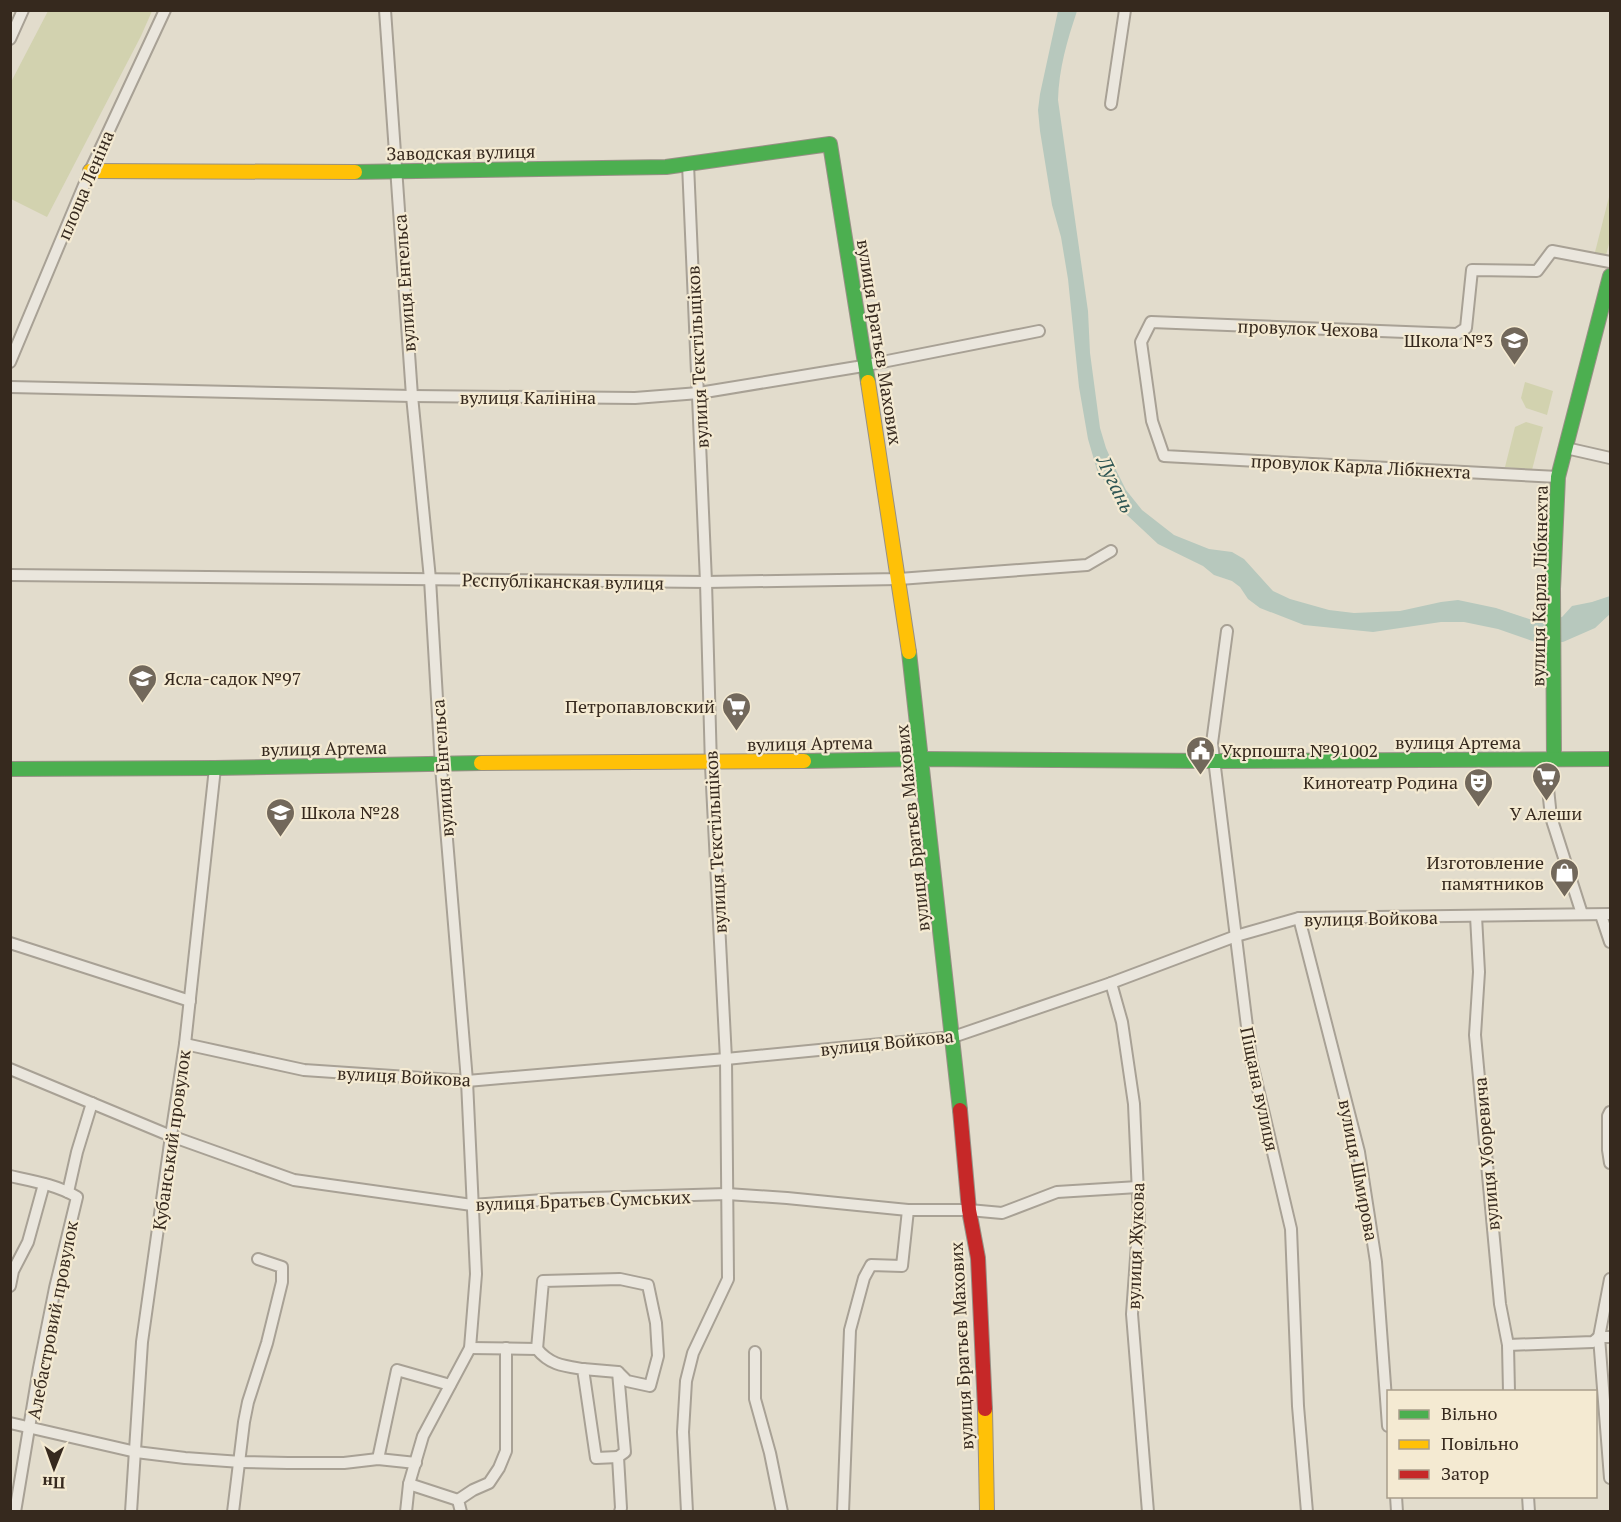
<svg xmlns="http://www.w3.org/2000/svg" width="1621" height="1522" font-family="'PT Serif',serif">
  <style>
    .green { fill: #d2d2af }
    .water { fill: #b7c8bd }
    .lines { fill: none; stroke-linecap: round; stroke-linejoin: round }
    .street-casing { stroke: #a8a195; stroke-width: 14 }
    .fast-casing { stroke: #979085; stroke-width: 16 }
    .slow-casing { stroke: #979085; stroke-width: 16 }
    .jam-casing { stroke: #979085; stroke-width: 16 }
    .street { stroke: #eae6dd; stroke-width: 10 }
    .fast { stroke: #4caf50; stroke-width: 14 }
    .slow { stroke: #ffc107; stroke-width: 14 }
    .jam { stroke: #c62828; stroke-width: 14 }
    .labels { text-anchor: middle; dominant-baseline: central; stroke-width: 4.5; stroke-linejoin: round; paint-order: stroke }
    .street-label { font-size: 18px; fill: #36291e; stroke: #f4ead2 }
    .poi-label { font-size: 18px; fill: #36291e; stroke: #f4ead2; text-anchor: end }
    .water-label { font-size: 20px; font-style: italic; fill: #2d5553; stroke: #f4ead2 }
  </style>
  <rect width="100%" height="100%" fill="#e2dccc"/>
  <g class="green">
    <path d="M48 11H152L141 36 47 217 11 199V82Z"/>
    <path d="M1610 193V240L1605 259 1594 256Z"/>
    <path d="M1525 382 1553 391 1547 415 1526 408 1521 398Z"/>
    <path d="M1526 422 1543 427 1532 470 1505 467 1515 427Z"/>
  </g>
  <path class="water" d="M1058 11H1077C1067 41 1059 68 1058 100L1088 311 1090 353 1100 428 1106 448 1114 466 1126 490 1142 510 1174 535 1209 549 1232 552 1244 559 1273 591 1290 599 1329 610 1354 613 1400 611 1441 602 1458 600 1496 608 1538 622 1562 617 1572 606 1592 602 1610 596V614L1595 628 1563 642 1538 643 1498 629 1464 622H1441L1373 632 1304 625 1260 608 1248 599 1240 587 1232 581 1214 575 1203 566 1158 544 1127 515 1097 470 1088 439 1079 387 1068 279 1061 237 1052 205 1040 131 1038 110 1040 94Z"/>
  <g class="lines">
    <defs>
      <g id="street">
        <path d="M385 10 412 396 430 579 441 767 467 1081 476 1274 470 1348 423 1436 409 1484 406 1512"/>
        <path d="M10 39 23 10"/>
        <path d="M1111 104 1125 10"/>
        <path d="M10 362 90 171 165 10"/>
        <path d="M10 387 412 396 635 398 699 393 857 367 1039 331"/>
        <path d="M1566 448 1610 458"/>
        <path d="M1558 477 1164 456 1152 421 1141 342 1151 322 1457 334 1466 328 1472 270 1537 271 1552 251 1610 262"/>
        <path d="M10 575 706 582 899 579 1087 565 1111 551"/>
        <path d="M1227 631 1212 743 1251 1059 1291 1229 1298 1406 1307 1512"/>
        <path d="M1545 760 1551 817 1582 914"/>
        <path d="M1601 915 1610 942"/>
        <path d="M1476 916 1479 972 1475 1035 1500 1304 1508 1345 1509 1392"/>
        <path d="M1299 918 1359 1152 1376 1262 1388 1426"/>
        <path d="M10 943 190 1001"/>
        <path d="M1111 983 1122 1022 1134 1104 1139 1216 1132 1314 1148 1512"/>
        <path d="M185 1044 304 1070 467 1081 726 1059 953 1037 1111 983 1236 936 1299 918 1610 914"/>
        <path d="M10 1069 171 1136 294 1180 472 1205 558 1199 727 1194 787 1198 908 1210H969L1002 1213 1057 1192 1138 1187"/>
        <path d="M1610 1112 1608 1116V1150L1610 1163"/>
        <path d="M10 1176C33 1181 57 1185 77 1197L55 1288 39 1368 15 1512"/>
        <path d="M68 1192 77 1152 92 1103"/>
        <path d="M1610 1279 1599 1337 1610 1478"/>
        <path d="M10 1286 13 1271 28 1242 44 1184"/>
        <path d="M1508 1345 1593 1342 1599 1337H1610"/>
        <path d="M470 1348 537 1349C550 1365 564 1366 583 1369L596 1458 618 1457"/>
        <path d="M537 1349 543 1281 620 1279 648 1285 656 1323 658 1356 650 1386 627 1381 618 1372 625 1452 618 1457 621 1508 620 1512"/>
        <path d="M755 1352V1399L770 1453 782 1512"/>
        <path d="M583 1369 618 1372"/>
        <path d="M10 1423 136 1452 185 1458 241 1462 288 1463H344L378 1459 416 1463"/>
        <path d="M378 1459 397 1370 450 1385"/>
        <path d="M409 1484 458 1500"/>
        <path d="M1396 1496 1397 1512"/>
        <path d="M1528 1496 1529 1512"/>
        <path d="M131 1512 142 1342 171 1136 185 1044 215 768"/>
        <path d="M233 1512 244 1422 248 1402 267 1343 282 1282V1267L258 1259"/>
        <path d="M461 1512 458 1500 473 1490 489 1483 499 1468 506 1451V1348"/>
        <path d="M687 1512 683 1432 686 1381 693 1353 728 1279 726 1059 711 766 706 582 688 164"/>
        <path d="M843 1512 850 1330 864 1278 871 1265 902 1266 908 1210"/>
      </g>
      <g id="fast">
        <path d="M355 172 666 167 830 144 868 382"/>
        <path d="M909 652 960 1110"/>
        <path d="M1554 760 1553 589 1558 477 1610 276"/>
        <path d="M804 761 922 759 1215 761 1610 759"/>
        <path d="M10 769 215 768 481 763"/>
      </g>
      <g id="slow">
        <path d="M90 171 355 172"/>
        <path d="M868 382 909 652"/>
        <path d="M481 763 804 761"/>
        <path d="M985 1409 987 1512"/>
      </g>
      <path id="jam" d="M960 1110 969 1210 978 1258 985 1409"/>
    </defs>
    <use href="#street" class="street-casing"/>
    <use href="#fast" class="fast-casing"/>
    <use href="#slow" class="slow-casing"/>
    <use href="#jam" class="jam-casing"/>
    <use href="#street" class="street"/>
    <use href="#fast" class="fast"/>
    <use href="#slow" class="slow"/>
    <use href="#jam" class="jam"/>
  </g>
  <defs>
    <symbol id="school-pin" viewBox="-11 -11 22 30"><path d="M0 17L-7.5 6A9.5 9.5 0 1 1 7.5 6Z" fill="#72685b" stroke="#f4ead2"/><path d="M0-5L7-2L0 1L-7-2ZM-4 1L0 2.5L4 1V4Q0 6-4 4Z" fill="#fff"/></symbol>
    <symbol id="supermarket-pin" viewBox="-11 -11 22 30"><path d="M0 17L-7.5 6A9.5 9.5 0 1 1 7.5 6Z" fill="#72685b" stroke="#f4ead2"/><path d="M-6-5.5h2.5l.6 2H6L4.5 2H-2.5L-4.4-4H-6ZM-1.5 3.2a1.3 1.3 0 1 0 .1 0ZM3 3.2a1.3 1.3 0 1 0 .1 0Z" fill="#fff"/></symbol>
    <symbol id="civic-pin" viewBox="-11 -11 22 30"><path d="M0 17L-7.5 6A9.5 9.5 0 1 1 7.5 6Z" fill="#72685b" stroke="#f4ead2"/><path d="M-.6-6.5H3V-4.5H.6V-3L4-1V1h2V6H-6V1h2V-1L-.6-3ZM-1.2 2.5V6h2.4V2.5Z" fill="#fff"/></symbol>
    <symbol id="theatre-pin" viewBox="-11 -11 22 30"><path d="M0 17L-7.5 6A9.5 9.5 0 1 1 7.5 6Z" fill="#72685b" stroke="#f4ead2"/><path d="M-5-5.5Q0-4 5-5.5V0Q5 5 0 6Q-5 5-5 0ZM-3.3-2.5H-1v1.5H-3.3ZM1-2.5H3.3v1.5H1ZM-2.8 1Q0 5.5 2.8 1Z" fill="#fff"/></symbol>
    <symbol id="shop-pin" viewBox="-11 -11 22 30"><path d="M0 17L-7.5 6A9.5 9.5 0 1 1 7.5 6Z" fill="#72685b" stroke="#f4ead2"/><path d="M-5-2.5h2.3a2.7 3.5 0 0 1 5.4 0H5L5.5 6h-11ZM-1.5-2.5h3a1.5 2.3 0 0 0-3 0Z" fill="#fff"/></symbol>
  </defs>
  <g fill-rule="evenodd">
    <use href="#school-pin" x="1498" y="324" width="33" height="45"/>
    <use href="#school-pin" x="126" y="662" width="33" height="45"/>
    <use href="#supermarket-pin" x="720" y="690" width="33" height="45"/>
    <use href="#civic-pin" x="1184" y="734" width="33" height="45"/>
    <use href="#supermarket-pin" x="1530" y="760" width="33" height="45"/>
    <use href="#theatre-pin" x="1462" y="766" width="33" height="45"/>
    <use href="#school-pin" x="264" y="796" width="33" height="45"/>
    <use href="#shop-pin" x="1548" y="856" width="33" height="45"/>
  </g>
  <g class="labels">
    <g class="street-label">
      <text transform="translate(461 152) rotate(-1)">Заводская вулиця</text>
      <text transform="translate(85 185) rotate(-67)">площа Леніна</text>
      <text transform="translate(404 283) rotate(-94)">вулиця Енгельса</text>
      <text transform="translate(1308 328) rotate(2)">провулок Чехова</text>
      <text transform="translate(880 342) rotate(81)">вулиця Братьєв Махових</text>
      <text transform="translate(697 357) rotate(-93)">вулиця Тєкстільщіков</text>
      <text x="528" y="397">вулиця Калініна</text>
      <text transform="translate(1361 466) rotate(3)">провулок Карла Лібкнехта</text>
      <text transform="translate(563 581) rotate(1)">Рєспубліканская вулиця</text>
      <text transform="translate(1539 586) rotate(-89)">вулиця Карла Лібкнехта</text>
      <text x="1458" y="742">вулиця Артема</text>
      <text transform="translate(810 743) rotate(-1)">вулиця Артема</text>
      <text transform="translate(324 748) rotate(-1)">вулиця Артема</text>
      <text transform="translate(442 768) rotate(-94)">вулиця Енгельса</text>
      <text transform="translate(912 828) rotate(-96)">вулиця Братьєв Махових</text>
      <text transform="translate(715 842) rotate(-93)">вулиця Тєкстільщіков</text>
      <text transform="translate(1371 918) rotate(-1)">вулиця Войкова</text>
      <text transform="translate(887 1042) rotate(-6)">вулиця Войкова</text>
      <text transform="translate(404 1076) rotate(3)">вулиця Войкова</text>
      <text transform="translate(1260 1089) rotate(78)">Піщана вулиця</text>
      <text transform="translate(171 1140) rotate(-82)">Кубанський провулок</text>
      <text transform="translate(1486 1154) rotate(-95)">вулиця Уборевича</text>
      <text transform="translate(1359 1170) rotate(79)">вулиця Шмирова</text>
      <text transform="translate(583 1200) rotate(-2)">вулиця Братьєв Сумських</text>
      <text transform="translate(1135 1246) rotate(-88)">вулиця Жукова</text>
      <text transform="translate(52 1320) rotate(-79)">Алебастровий провулок</text>
      <text transform="translate(961 1346) rotate(-93)">вулиця Братьєв Махових</text>
    </g>
    <g class="poi-label">
      <text x="1493" y="340">Школа №3</text>
      <text x="164" y="678" text-anchor="start">Ясла-садок №97</text>
      <text x="715" y="706">Петропавловский</text>
      <text x="1221" y="750" text-anchor="start">Укрпошта №91002</text>
      <text x="1458" y="782">Кинотеатр Родина</text>
      <text x="301" y="812" text-anchor="start">Школа №28</text>
      <text x="1546" y="813" text-anchor="middle">У Алеши</text>
      <text x="1544" y="862">Изготовление<tspan x="1544" dy="21">памятников</tspan></text>
    </g>
    <g class="water-label">
      <text transform="translate(1116 484) rotate(64)">Лугань</text>
    </g>
  </g>
  <rect width="1621" height="1522" fill="none" stroke="#36291e" stroke-width="24"/>
  <rect x="1387" y="1390" width="210" height="108" fill="#f4ead2" stroke="#a89d8a" stroke-width="1.5"/>
  <rect x="1399" y="1410" width="30" height="9" fill="#4caf50" stroke="#a89d8a" stroke-width="1.5"/>
  <text x="1441" y="1420" font-size="18" fill="#36291e">Вільно</text>
  <rect x="1399" y="1440" width="30" height="9" fill="#ffc107" stroke="#a89d8a" stroke-width="1.5"/>
  <text x="1441" y="1450" font-size="18" fill="#36291e">Повільно</text>
  <rect x="1399" y="1470" width="30" height="9" fill="#c62828" stroke="#a89d8a" stroke-width="1.5"/>
  <text x="1441" y="1480" font-size="18" fill="#36291e">Затор</text>
  <g transform="translate(54 1468) rotate(181)" stroke="#f4ead2" stroke-width="4.5" paint-order="stroke">
  <path d="M0-4.5L10 22L0 15L-10 22Z" fill="#36291e"/>
  <text y="-9" font-size="16" font-weight="bold" text-anchor="middle" fill="#36291e">Пн</text>
  </g>
</svg>
